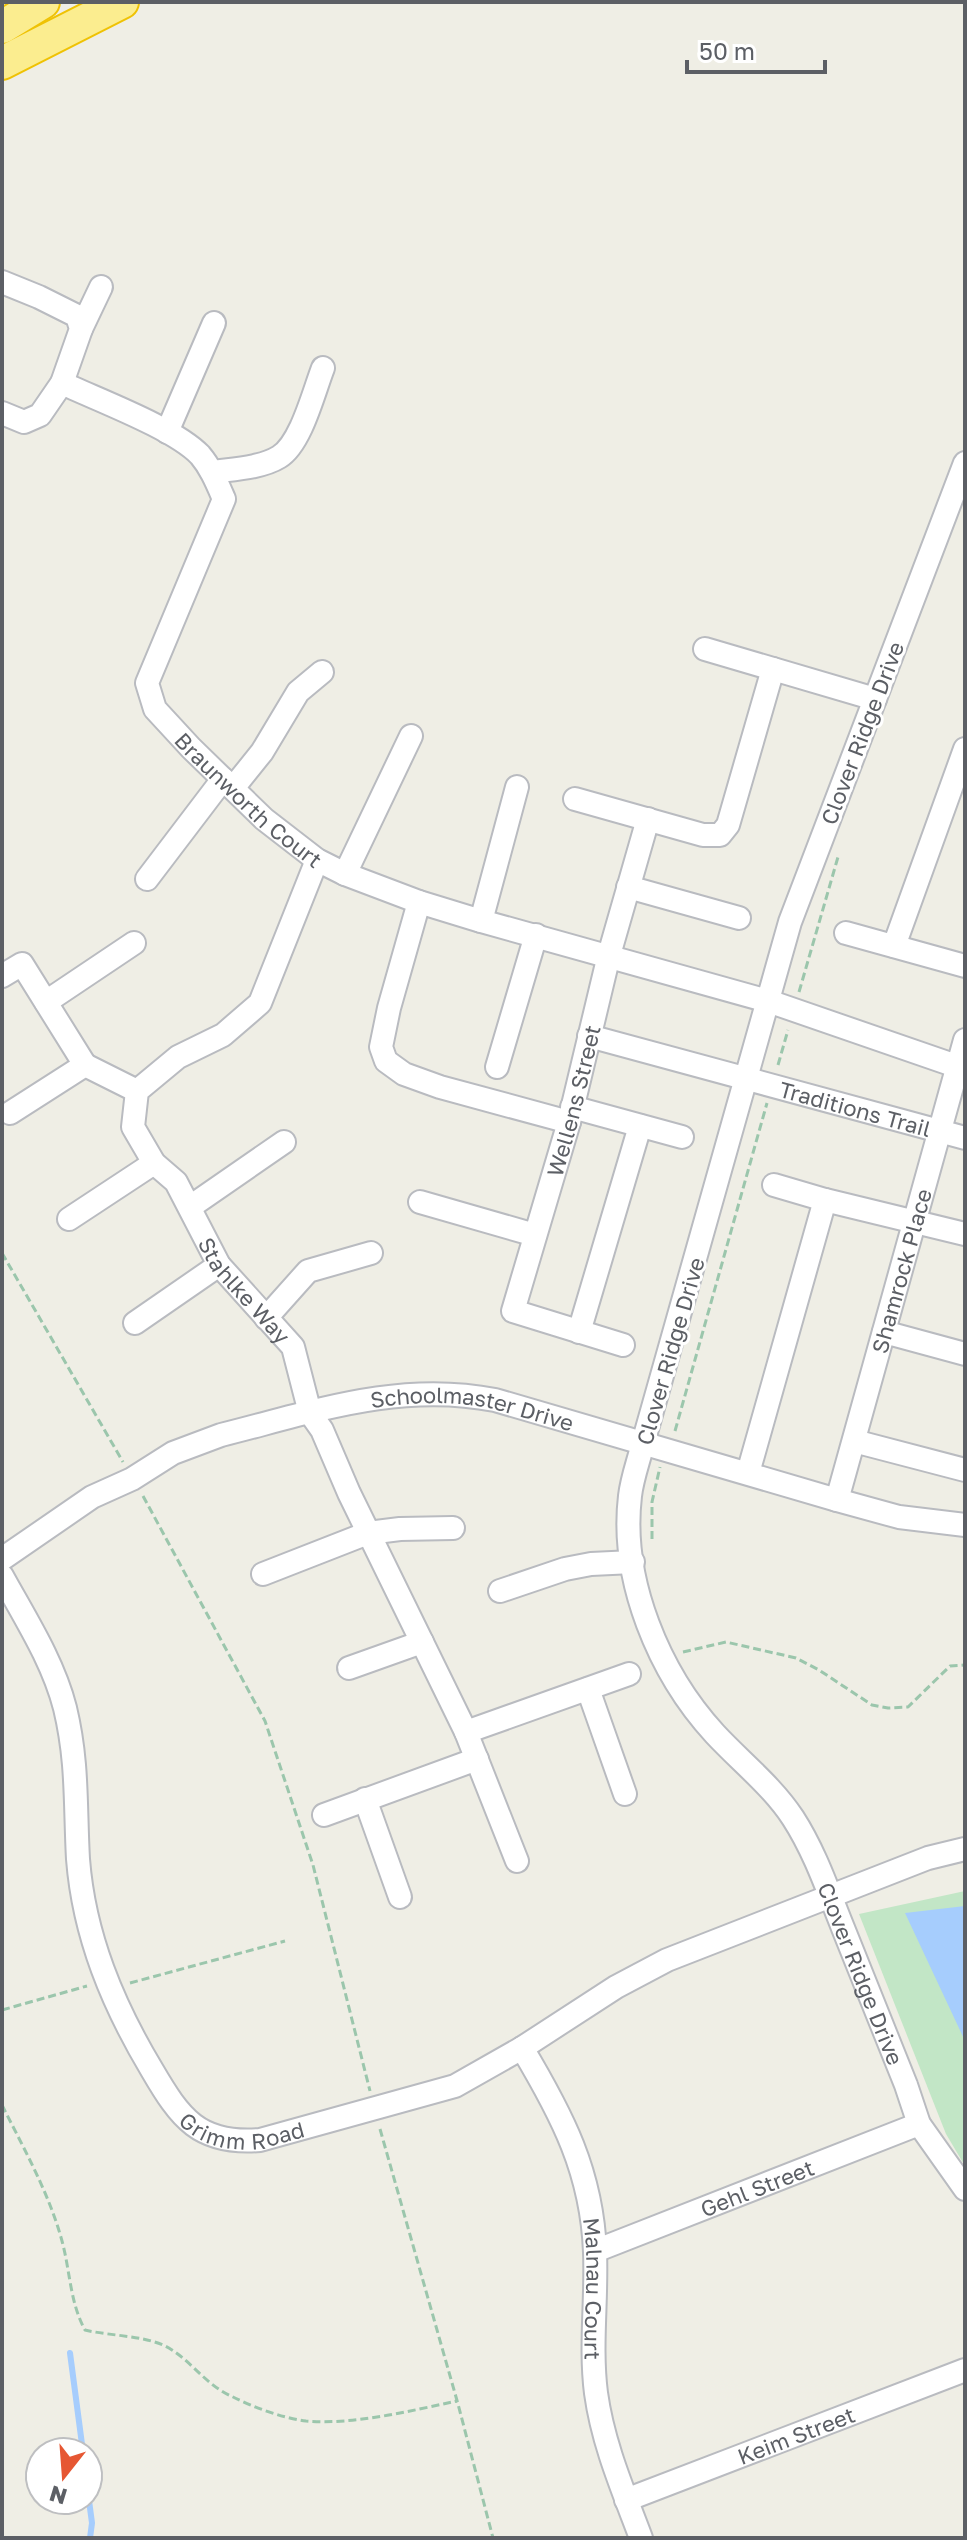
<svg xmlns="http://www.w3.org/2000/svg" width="967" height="2540" font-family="'Golos Text',sans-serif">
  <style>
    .green { fill: #c2e6c6 }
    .water { fill: #a6cdfd }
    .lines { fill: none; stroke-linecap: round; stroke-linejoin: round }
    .stream { stroke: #a6cdfd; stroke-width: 6 }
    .minor-casing { stroke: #b9bbc0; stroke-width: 26 }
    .highway-casing { stroke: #efc204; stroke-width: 36 }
    .path { stroke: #9bc6ac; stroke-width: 3; stroke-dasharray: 8 4; stroke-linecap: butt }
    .minor { stroke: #fff; stroke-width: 22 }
    .highway { stroke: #fbed8f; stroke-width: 32 }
    .labels { text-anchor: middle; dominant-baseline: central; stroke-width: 6; stroke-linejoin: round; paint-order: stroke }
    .street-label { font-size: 22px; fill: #5c5f65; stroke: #fff }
  </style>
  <rect width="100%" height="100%" fill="#efeee5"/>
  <path class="green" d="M965 1891V2166L946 2134 859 1914Z"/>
  <path class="water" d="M965 1906V2041L905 1913Z"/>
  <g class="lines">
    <g class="stream">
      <path d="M70 2353 83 2452"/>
      <path d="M88 2493 92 2523 90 2538"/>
    </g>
    <defs>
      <g id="minor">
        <path d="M2 282 39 297 77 316 81 329 62 383 40 415 24 422 2 413"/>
        <path d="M81 329 101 287"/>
        <path id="s1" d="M62 383C98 400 174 428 200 455 211 468 217 483 224 499L147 683 155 709 191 748 264 819 317 860 345 874 419 902 481 921 768 1001 965 1069"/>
        <path d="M167 432 214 323"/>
        <path id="s2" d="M965 463 790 922 643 1443C639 1460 632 1478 630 1496 620 1580 659 1673 715 1734 741 1762 772 1786 793 1818 815 1852 828 1891 843 1928 864 1981 885 2033 906 2085L919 2124 965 2189"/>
        <path d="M212 472C233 469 261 468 279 457 301 444 314 391 323 368"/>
        <path d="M705 649 875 699"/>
        <path d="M233 788 262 752 298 692 322 672"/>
        <path d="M575 799 703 835H720L728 825 773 669"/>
        <path id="s3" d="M317 860 260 1003 223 1035 178 1057 137 1091 133 1127 154 1163 176 1182 219 1265 293 1347 310 1413 322 1430 349 1493 466 1732 517 1861"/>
        <path d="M345 874 411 736"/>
        <path d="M147 879 223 779"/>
        <path d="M628 887 739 918"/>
        <path d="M419 902 389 1008 381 1047 386 1061 404 1074 440 1087 569 1122"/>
        <path d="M481 921 517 787"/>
        <path d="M846 933 965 966"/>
        <path d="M894 946 965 749"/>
        <path d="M2 976 22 964 85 1065"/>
        <path d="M46 1002 134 943"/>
        <path id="s4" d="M589 1036 965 1138"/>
        <path d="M497 1067 536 935"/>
        <path d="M572 1107 682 1137"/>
        <path d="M10 1113 85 1065 137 1091"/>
        <path d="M774 1185 825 1200 965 1234"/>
        <path d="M420 1202 535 1235"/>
        <path d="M190 1207 284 1142"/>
        <path d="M69 1219 154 1163"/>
        <path d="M266 1318 308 1271 371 1253"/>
        <path d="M135 1323 219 1265"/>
        <path d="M579 1332 640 1126"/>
        <path d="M884 1332 965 1354"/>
        <path id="s5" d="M623 1345 513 1311 569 1122 609 955 648 819"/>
        <path d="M854 1441 965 1470"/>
        <path d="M748 1473 825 1200"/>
        <path id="s6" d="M837 1500 965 1040"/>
        <path id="s7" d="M2 1559 92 1497 132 1479 173 1453 221 1435C313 1412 399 1381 495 1400L837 1500 899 1517 965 1525"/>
        <path d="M263 1574 368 1533 400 1529 453 1528"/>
        <path id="s8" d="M2 1576C25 1618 53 1661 65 1708 78 1762 75 1805 78 1859 84 1936 113 2005 152 2070 180 2118 199 2145 260 2140L455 2086 522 2048 616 1987 667 1960 928 1858 965 1849"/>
        <path d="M500 1591 565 1569 591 1564 633 1562"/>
        <path d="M349 1668 422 1642"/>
        <path d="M588 1689 625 1794"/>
        <path d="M466 1732 629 1674"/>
        <path d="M365 1799 400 1897"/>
        <path d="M324 1815 477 1759"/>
        <path id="s9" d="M522 2048C562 2115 592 2172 595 2252 597 2299 590 2346 596 2393 603 2444 623 2490 641 2538"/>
        <path id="s10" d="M595 2251 919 2124"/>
        <path id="s11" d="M626 2500 965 2370"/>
      </g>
      <g id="highway">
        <path d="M2 27 43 2"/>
        <path d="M2 63 122 2"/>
      </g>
    </defs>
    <use href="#minor" class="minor-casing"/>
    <use href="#highway" class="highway-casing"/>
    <g class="path">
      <path d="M799 992 838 857"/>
      <path d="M778 1065 788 1030"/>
      <path d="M2 1253 123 1462"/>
      <path d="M675 1431 767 1103"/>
      <path d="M143 1496 265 1721 313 1865 370 2091"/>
      <path d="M652 1539V1502L660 1467"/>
      <path d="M683 1652 726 1642 796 1658 819 1670 872 1705 888 1708 908 1707 950 1666 965 1665"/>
      <path d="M130 1983 285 1941"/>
      <path d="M2 2010 87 1986"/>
      <path d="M2 2105C24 2149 49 2193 62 2241 70 2270 70 2303 85 2330 110 2336 139 2335 163 2345 189 2357 204 2384 231 2396 253 2407 282 2418 306 2421 354 2425 410 2411 457 2401"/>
      <path d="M380 2129 458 2404 493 2538"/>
    </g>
    <use href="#minor" class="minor"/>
    <use href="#highway" class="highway"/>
  </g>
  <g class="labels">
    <g class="street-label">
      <text transform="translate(862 733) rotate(-69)">Clover Ridge Drive</text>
      <text stroke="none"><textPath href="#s1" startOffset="564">Braunworth Court</textPath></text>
      <text stroke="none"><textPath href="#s5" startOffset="334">Wellens Street</textPath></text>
      <text stroke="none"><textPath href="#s4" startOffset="276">Traditions Trail</textPath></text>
      <text stroke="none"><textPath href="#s6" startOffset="238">Shamrock Place</textPath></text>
      <text stroke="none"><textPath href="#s3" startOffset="542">Stahlke Way</textPath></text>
      <text transform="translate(670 1351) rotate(-74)">Clover Ridge Drive</text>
      <text stroke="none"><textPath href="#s7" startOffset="510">Schoolmaster Drive</textPath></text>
      <text stroke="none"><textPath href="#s2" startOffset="1632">Clover Ridge Drive</textPath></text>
      <text stroke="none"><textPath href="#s8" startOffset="644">Grimm Road</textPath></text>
      <text stroke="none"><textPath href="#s10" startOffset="174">Gehl Street</textPath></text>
      <text stroke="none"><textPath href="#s9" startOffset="256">Malnau Court</textPath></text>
      <text stroke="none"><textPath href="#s11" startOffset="182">Keim Street</textPath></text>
    </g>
  </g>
  <rect width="967" height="2540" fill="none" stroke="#5c5f65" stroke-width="8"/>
  <g transform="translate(64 2476) rotate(197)"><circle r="38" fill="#ffffff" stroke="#bebfc1" stroke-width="2"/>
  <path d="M0-6L14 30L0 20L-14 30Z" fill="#e65733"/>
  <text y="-12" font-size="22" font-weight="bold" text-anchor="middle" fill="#5c5f65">N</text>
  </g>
  <path d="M687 60v12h138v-12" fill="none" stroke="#5c5f65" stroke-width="4"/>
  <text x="699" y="60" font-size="24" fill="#5c5f65" stroke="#ffffff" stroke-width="6" paint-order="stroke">50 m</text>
</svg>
